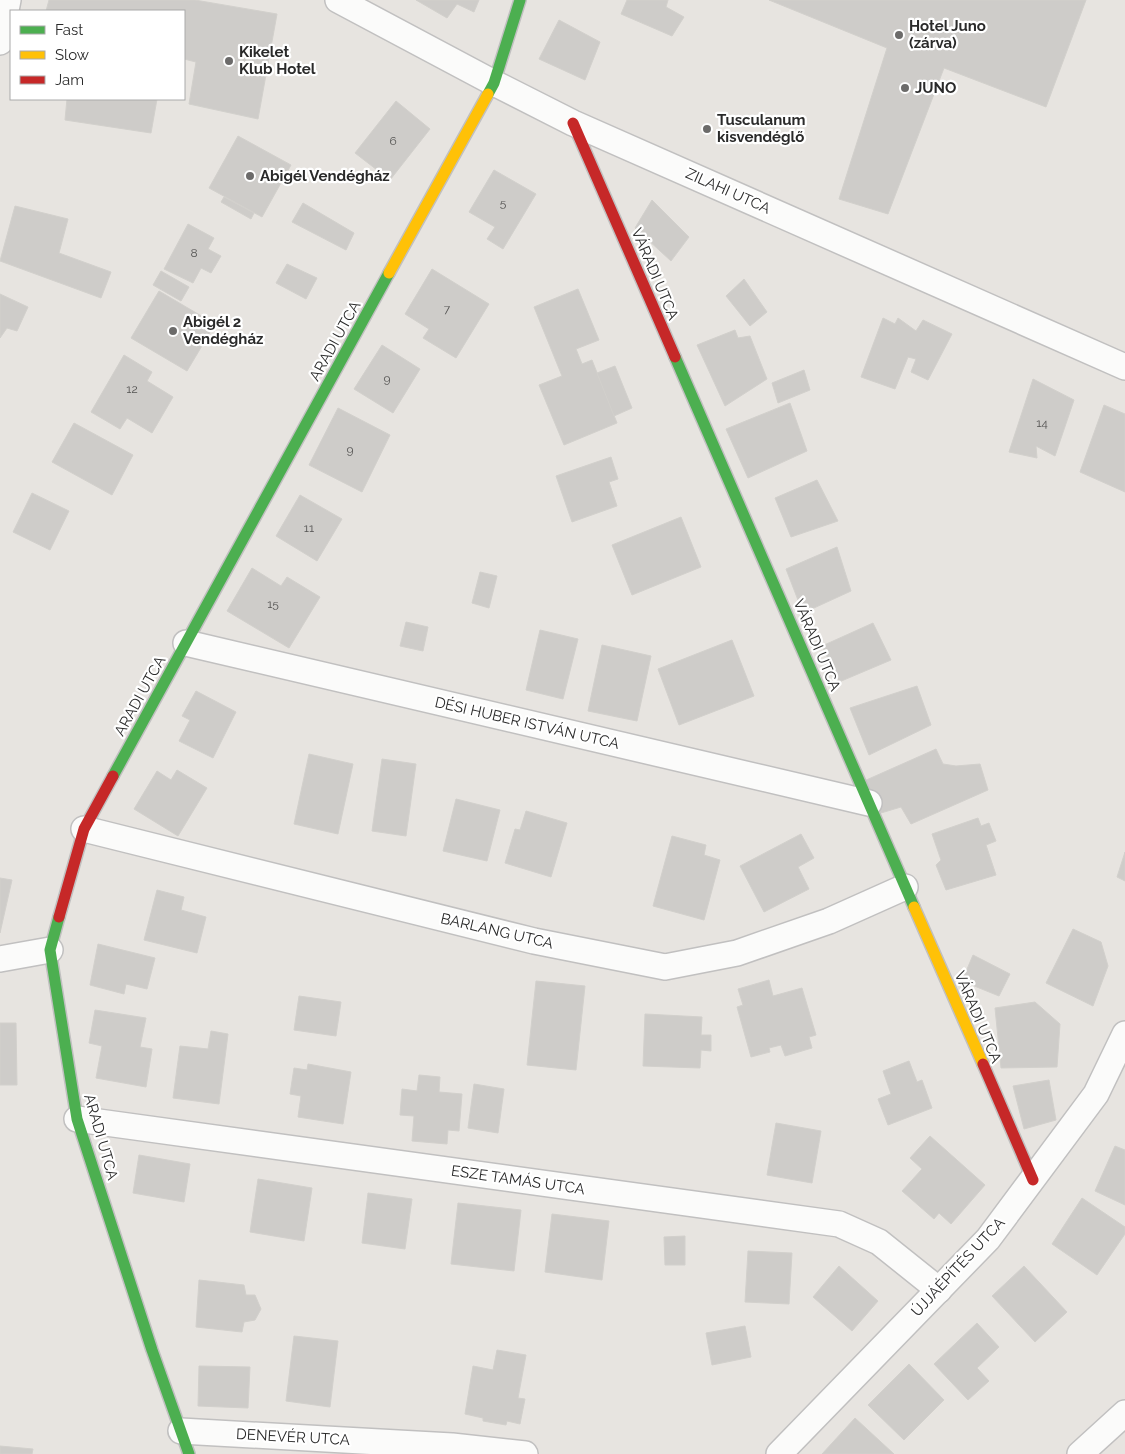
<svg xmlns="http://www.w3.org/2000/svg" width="1125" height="1454" font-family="Raleway,sans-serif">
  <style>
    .building { fill: #ceccc9; stroke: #d2d0cc }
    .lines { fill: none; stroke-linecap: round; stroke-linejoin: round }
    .street-casing { stroke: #c1c0c0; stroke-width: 28 }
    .fast-casing { stroke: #c1c0c0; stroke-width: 14 }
    .slow-casing { stroke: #c1c0c0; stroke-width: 14 }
    .jam-casing { stroke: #c1c0c0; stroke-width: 14 }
    .street { stroke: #fbfbfa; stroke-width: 25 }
    .fast { stroke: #4caf50; stroke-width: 11 }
    .slow { stroke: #ffc107; stroke-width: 11 }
    .jam { stroke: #c62828; stroke-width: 11 }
    .poi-dot { fill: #6c6b6a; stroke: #fff; stroke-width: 2 }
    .labels { text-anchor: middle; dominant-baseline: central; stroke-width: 4.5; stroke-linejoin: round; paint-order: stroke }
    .number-label { font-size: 12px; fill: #545352 }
    .poi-label { font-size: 15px; font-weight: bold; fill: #2a2a2a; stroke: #fff; text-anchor: start }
    .street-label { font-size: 15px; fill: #2a2a2a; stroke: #fff }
  </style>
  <rect width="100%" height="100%" fill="#e7e4e0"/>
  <g class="building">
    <path d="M49 0H195L277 14 258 119 189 104 196 62 184 59V11H46Z"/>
    <path d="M416 0H479L474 12 457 4 447 18Z"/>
    <path d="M627 0H668L666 7 684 17 672 36 621 14Z"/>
    <path d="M769 0H1086L1046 107 944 68 888 214 839 199 887 48Z"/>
    <path d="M559 20 600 42 585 80 539 59Z"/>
    <path d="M67 99H157L151 133 65 120Z"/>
    <path d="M396 101 430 129 390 180 355 153Z"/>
    <path d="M238 136 291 165 262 217 209 188Z"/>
    <path d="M494 170 536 194 503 249 487 239 495 227 469 212Z"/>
    <path d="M224 197 254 213 251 219 221 202Z"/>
    <path d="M652 200 689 237 671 261 635 228Z"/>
    <path d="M303 203 354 233 346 250 292 222Z"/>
    <path d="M15 206 68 219 59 253 111 272 101 298 0 261Z"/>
    <path d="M188 224 214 238 208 249 221 256 211 273 201 268 193 283 164 269Z"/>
    <path d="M287 264 317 278 306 299 276 283Z"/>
    <path d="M432 269 489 304 456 358 423 338 429 329 405 314Z"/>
    <path d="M161 271 189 287 181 301 153 285Z"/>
    <path d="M744 279 767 312 750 326 726 296Z"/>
    <path d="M578 289 599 340 576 349 582 364 592 360 617 423 564 445 539 385 562 376 534 307Z"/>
    <path d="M159 291 215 324 187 371 131 338Z"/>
    <path d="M0 294 28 307 17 331 7 328 0 338Z"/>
    <path d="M883 318 895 324 898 318 916 331 923 320 952 334 928 380 911 372 916 359 908 357 895 389 861 377Z"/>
    <path d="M735 330 738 338 750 336 767 379 725 406 697 345Z"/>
    <path d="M382 345 420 369 393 413 354 389Z"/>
    <path d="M124 355 152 372 147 381 173 397 152 433 127 418 120 429 91 412Z"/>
    <path d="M615 366 632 408 614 416 597 373Z"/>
    <path d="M804 370 810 390 778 403 772 383Z"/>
    <path d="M1033 379 1074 400 1055 456 1036 446 1037 458 1009 452Z"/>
    <path d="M790 403 807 451 748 478 726 429Z"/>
    <path d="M1104 405 1125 414V492L1080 472Z"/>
    <path d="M338 408 390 435 362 492 309 465Z"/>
    <path d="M74 423 133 455 112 495 52 462Z"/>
    <path d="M611 457 618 479 609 482 617 506 572 522 556 476Z"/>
    <path d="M817 480 838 521 791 537 775 498Z"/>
    <path d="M32 493 69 511 50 550 13 532Z"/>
    <path d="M300 495 342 519 317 561 276 536Z"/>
    <path d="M681 517 701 567 632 595 612 545Z"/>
    <path d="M837 547 851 591 803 613 786 569Z"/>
    <path d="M252 568 281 586 287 577 320 597 289 648 227 611Z"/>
    <path d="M480 572 497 576 489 608 472 603Z"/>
    <path d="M406 622 428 627 423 651 400 646Z"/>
    <path d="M873 623 891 660 839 682 822 646Z"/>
    <path d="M540 630 578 639 563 699 526 690Z"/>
    <path d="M732 640 754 696 679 725 658 669Z"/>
    <path d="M602 645 651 656 637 721 588 711Z"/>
    <path d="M917 686 931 725 869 755 850 708Z"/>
    <path d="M196 691 236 712 213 758 179 741 190 720 182 716Z"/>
    <path d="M936 749 943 764 956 766 980 764 988 790 911 824 901 807 881 813 864 781Z"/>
    <path d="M309 754 353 764 338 834 294 824Z"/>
    <path d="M382 759 416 764 406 836 372 831Z"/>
    <path d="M177 770 207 788 178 836 134 809 157 771 171 780Z"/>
    <path d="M456 799 500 810 487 861 443 851Z"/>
    <path d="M526 811 567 823 551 877 505 863 515 829 520 830Z"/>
    <path d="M978 818 981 826 989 823 996 841 986 845 996 875 946 890 936 865 941 860 932 834Z"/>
    <path d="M801 834 814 858 798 867 809 889 764 912 740 866Z"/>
    <path d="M672 836 706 845 704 855 720 860 704 920 653 906Z"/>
    <path d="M1125 852V881L1117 877Z"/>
    <path d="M0 878 12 880 0 933Z"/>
    <path d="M157 890 184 897 181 910 206 917 197 953 144 940Z"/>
    <path d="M1073 929 1101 942 1108 966 1093 1006 1046 983Z"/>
    <path d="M98 944 155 958 147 989 126 984 124 994 90 985Z"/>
    <path d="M973 955 1010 974 999 996 962 981Z"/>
    <path d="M769 980 773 996 802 988 816 1035 809 1037 812 1048 785 1056 781 1045 769 1048 770 1052 751 1057 737 1007 743 1005 738 989Z"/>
    <path d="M536 981 585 986 576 1070 527 1065Z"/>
    <path d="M299 996 341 1002 336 1036 294 1030Z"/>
    <path d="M1035 1002 1060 1024 1057 1067 1001 1068 995 1008Z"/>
    <path d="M95 1010 146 1018 140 1047 152 1049 146 1087 96 1078 102 1046 89 1043Z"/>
    <path d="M645 1014 702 1017 701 1035H711V1051L701 1050 700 1068 643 1066Z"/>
    <path d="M0 1023H16L17 1085H0Z"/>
    <path d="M211 1031 228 1034 219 1104 173 1098 180 1046 208 1049Z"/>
    <path d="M909 1061 917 1082 922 1080 932 1108 888 1125 878 1099 891 1094 883 1071Z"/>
    <path d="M308 1064 351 1072 343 1124 298 1117 301 1096 290 1094 294 1068 307 1070Z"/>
    <path d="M419 1075 440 1077 439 1092 462 1094 459 1131 448 1130 447 1144 412 1141 414 1116 400 1115 402 1089 417 1091Z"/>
    <path d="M1049 1080 1056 1120 1024 1129 1013 1086Z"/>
    <path d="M474 1084 504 1089 498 1133 468 1128Z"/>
    <path d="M776 1123 821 1131 812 1183 767 1175Z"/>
    <path d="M930 1136 985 1185 951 1224 939 1213 934 1219 902 1191 922 1169 910 1158Z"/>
    <path d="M1115 1146 1125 1150V1205L1095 1191Z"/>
    <path d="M139 1155 190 1164 184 1202 133 1193Z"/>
    <path d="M258 1179 312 1188 304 1241 250 1232Z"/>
    <path d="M368 1193 412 1199 405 1249 362 1243Z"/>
    <path d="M1082 1198 1125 1227V1234L1097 1275 1052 1244Z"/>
    <path d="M458 1203 521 1210 514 1271 451 1264Z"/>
    <path d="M552 1214 609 1221 602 1280 545 1272Z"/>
    <path d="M685 1236V1265H665L664 1237Z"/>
    <path d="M748 1251 792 1253 789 1304 745 1302Z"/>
    <path d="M839 1266 878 1301 852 1331 813 1297Z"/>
    <path d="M1024 1266 1067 1312 1035 1342 992 1296Z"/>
    <path d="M199 1280 244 1285 246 1295H255L261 1309 255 1320 244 1322 242 1332 196 1327Z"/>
    <path d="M977 1323 999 1347 977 1368 989 1381 968 1400 934 1364Z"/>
    <path d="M745 1326 751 1357 712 1365 706 1333Z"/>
    <path d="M294 1336 338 1341 330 1407 286 1401Z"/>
    <path d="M497 1350 526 1355 518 1398 525 1399 520 1424 507 1421 506 1425 483 1421V1418L465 1414 473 1366 493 1370Z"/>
    <path d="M909 1364 944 1400 904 1440 868 1405Z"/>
    <path d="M199 1366 250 1367 248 1408 198 1406Z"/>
    <path d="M855 1418 894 1454H822Z"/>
    <path d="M0 1446 33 1449 32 1454H0Z"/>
  </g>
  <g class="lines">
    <defs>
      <g id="street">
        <path d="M338 0 494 83 573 123 1125 367"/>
        <path d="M0 42 8 0"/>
        <path d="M186 643 869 803"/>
        <path d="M84 829 534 941 665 967 737 953 829 921 905 887"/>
        <path d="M0 959 50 950"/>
        <path d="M77 1119 839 1224 879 1242 939 1290"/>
        <path d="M181 1431 452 1446 525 1454"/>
        <path d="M779 1454 988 1239 1096 1094 1125 1034"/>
        <path d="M1080 1454 1125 1413"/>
      </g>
      <g id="fast">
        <path d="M488 94 494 83 520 0"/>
        <path d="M675 357 914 907"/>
        <path d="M113 776 389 273"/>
        <path d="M59 917 50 950 77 1119 152 1350 189 1454"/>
      </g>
      <g id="slow">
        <path d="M389 273 488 94"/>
        <path d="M914 907 983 1064"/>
      </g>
      <g id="jam">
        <path d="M573 123 675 357"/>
        <path d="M59 917 84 829 113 776"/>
        <path d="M983 1064 1033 1180"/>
      </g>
    </defs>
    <use href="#street" class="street-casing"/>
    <use href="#fast" class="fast-casing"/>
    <use href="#slow" class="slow-casing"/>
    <use href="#jam" class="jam-casing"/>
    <use href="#street" class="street"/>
    <use href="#fast" class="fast"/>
    <use href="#slow" class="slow"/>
    <use href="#jam" class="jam"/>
  </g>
  <g class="poi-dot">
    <circle cx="899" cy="35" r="5"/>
    <circle cx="229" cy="61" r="5"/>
    <circle cx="905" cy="88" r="5"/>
    <circle cx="707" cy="129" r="5"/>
    <circle cx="250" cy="176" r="5"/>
    <circle cx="173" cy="331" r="5"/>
  </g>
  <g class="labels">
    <g class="number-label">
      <text x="393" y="141">6</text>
      <text x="503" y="203">5</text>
      <text x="194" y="253">8</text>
      <text x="447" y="309">7</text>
      <text x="387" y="379">9</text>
      <text x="132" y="389">12</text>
      <text x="1042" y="423">14</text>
      <text x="350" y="450">9</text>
      <text x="309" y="528">11</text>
      <text x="273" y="604">15</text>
    </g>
    <g class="poi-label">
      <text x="909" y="26">Hotel Juno<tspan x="909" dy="17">(zárva)</tspan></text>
      <text x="239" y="52">Kikelet<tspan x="239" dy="17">Klub Hotel</tspan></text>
      <text x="915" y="88">JUNO</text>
      <text x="717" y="120">Tusculanum<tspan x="717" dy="17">kisvendéglő</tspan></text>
      <text x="260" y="176">Abigél Vendégház</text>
      <text x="183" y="322">Abigél 2<tspan x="183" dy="17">Vendégház</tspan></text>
    </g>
    <g class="street-label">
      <text transform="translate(728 191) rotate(24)">ZILAHI UTCA</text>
      <text transform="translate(655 274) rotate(67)">VÁRADI UTCA</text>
      <text transform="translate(335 341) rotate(-61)">ARADI UTCA</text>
      <text transform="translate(817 645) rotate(67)">VÁRADI UTCA</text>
      <text transform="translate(140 696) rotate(-61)">ARADI UTCA</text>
      <text transform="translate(527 723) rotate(13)">DÉSI HUBER ISTVÁN UTCA</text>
      <text transform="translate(497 931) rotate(13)">BARLANG UTCA</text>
      <text transform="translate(978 1017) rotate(67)">VÁRADI UTCA</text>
      <text transform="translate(101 1137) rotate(74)">ARADI UTCA</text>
      <text transform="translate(518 1180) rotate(8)">ESZE TAMÁS UTCA</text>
      <text transform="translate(958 1267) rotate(-47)">ÚJJÁÉPÍTÉS UTCA</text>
      <text transform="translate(293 1437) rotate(3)">DENEVÉR UTCA</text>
    </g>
  </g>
  <rect x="10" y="10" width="175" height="90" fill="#ffffff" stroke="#aaaaaa"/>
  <rect x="20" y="26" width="25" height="8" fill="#4caf50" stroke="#aaaaaa"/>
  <text x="55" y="35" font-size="15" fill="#2a2a2a">Fast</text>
  <rect x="20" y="51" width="25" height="8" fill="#ffc107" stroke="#aaaaaa"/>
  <text x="55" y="60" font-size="15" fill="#2a2a2a">Slow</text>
  <rect x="20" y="76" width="25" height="8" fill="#c62828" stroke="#aaaaaa"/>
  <text x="55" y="85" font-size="15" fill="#2a2a2a">Jam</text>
</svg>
